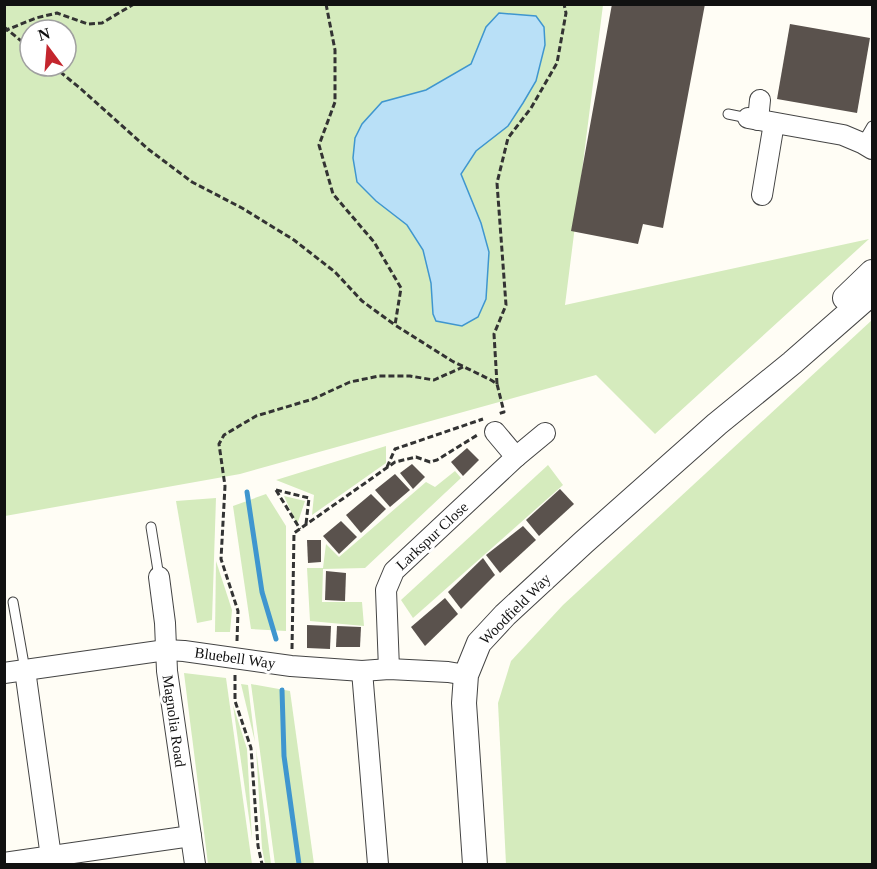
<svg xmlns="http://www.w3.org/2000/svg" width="877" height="869" font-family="Georgia,serif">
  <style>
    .green { fill: #d5ebbd; fill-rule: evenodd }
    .water { fill: #b9e0f7; stroke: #3f96cf; stroke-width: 1.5 }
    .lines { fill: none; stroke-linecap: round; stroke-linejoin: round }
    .stream { stroke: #3f96cf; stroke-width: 5 }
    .building { fill: #5a524d }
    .service-casing { stroke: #444; stroke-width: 11 }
    .minor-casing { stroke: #444; stroke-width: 22 }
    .tertiary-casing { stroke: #444; stroke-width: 26 }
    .path { stroke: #333; stroke-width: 3; stroke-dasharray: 6 3; stroke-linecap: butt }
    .service { stroke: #fff; stroke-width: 9 }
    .minor { stroke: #fff; stroke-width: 20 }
    .tertiary { stroke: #fff; stroke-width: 24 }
    .labels { text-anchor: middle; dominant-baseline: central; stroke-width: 6; stroke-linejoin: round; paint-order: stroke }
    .street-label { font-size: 15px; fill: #111; stroke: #fff }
  </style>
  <rect width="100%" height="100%" fill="#fffdf5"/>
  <g class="green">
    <path d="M5 5H603L565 305 869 239 655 434 596 375 240 474 5 516ZM30 30H66V66H30Z"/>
    <path d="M872 320V864H506L498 703 511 661 563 605Z"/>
    <path d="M386 446V463L312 515 314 495 276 480Z"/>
    <path d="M548 465 563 485 413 618 401 600Z"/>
    <path d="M455 471 461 478 365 568 323 569 322 602H362L364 626 310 621 307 568H323L326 544 339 557 426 482 435 487Z"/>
    <path d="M266 494 286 526V631L251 629 233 506Z"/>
    <path d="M284 496 305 501 297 525Z"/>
    <path d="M216 498 212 620 197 623 176 501Z"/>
    <path d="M216 561 232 610 230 632H215Z"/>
    <path d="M184 673 226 678 252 864H208Z"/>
    <path d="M241 684 248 685 255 742Z"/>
    <path d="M251 684 290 691 314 864H275Z"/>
    <path d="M233 705 247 749 252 839Z"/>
    <path d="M256 748 271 864H265L262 848Z"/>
  </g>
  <path class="water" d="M499 13 536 16 544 27 545 45 536 81 523 103 508 126 476 151 461 174 481 223 489 252 486 299 478 317 462 326 436 321 433 314 431 283 423 250 407 225 376 201 357 182 353 158 355 138 362 124 382 102 426 90 471 64 486 27Z"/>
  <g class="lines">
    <g class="stream">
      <path d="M247 492 262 592 276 639"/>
      <path d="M282 690 284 756 299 864"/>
    </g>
  </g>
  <g class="building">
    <path d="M612 4H705L663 228 643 224 638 244 571 231Z"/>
    <path d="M790 24 870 38 857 113 777 99Z"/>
    <path d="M467 448 479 460 463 476 451 462Z"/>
    <path d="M412 464 425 477 413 489 400 473Z"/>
    <path d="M395 474 410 490 390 507 375 490Z"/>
    <path d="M560 489 574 504 539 536 526 520Z"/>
    <path d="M371 494 386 509 361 533 346 515Z"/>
    <path d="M341 521 357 537 339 554 323 536Z"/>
    <path d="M523 526 536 540 500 573 486 555Z"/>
    <path d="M307 540H321V562L308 563Z"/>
    <path d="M483 558 495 575 461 609 448 592Z"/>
    <path d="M326 571 346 573 345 601 325 600Z"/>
    <path d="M445 598 458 614 425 646 411 627Z"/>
    <path d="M307 625 331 626 330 649 307 648Z"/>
    <path d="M337 626 361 627 360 647H336Z"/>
  </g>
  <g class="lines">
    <defs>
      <g id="service">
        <path d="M728 114 748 118"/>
        <path d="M862 143 872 126"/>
        <path d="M151 527 159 577"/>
        <path d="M13 602 25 670"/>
      </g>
      <g id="minor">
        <path d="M748 118 843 135 862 143 872 149"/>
        <path d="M758 120 760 100"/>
        <path d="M762 195 774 123"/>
        <path d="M495 432 516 457"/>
        <path d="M159 577 165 623 167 671 195 864"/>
        <path d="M389 669 386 590 394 571 516 457 545 433"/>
        <path d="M25 670 51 857"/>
        <path d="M362 671 378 864"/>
        <path d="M4 673 166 650 184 651 291 666 362 671 389 669 448 672 466 675"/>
        <path d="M4 863 191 836"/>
      </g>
      <g id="tertiary">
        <path d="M845 298 872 272"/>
        <path d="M475 864 464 703 466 675 479 643 505 615 584 542 717 424 792 363 872 293"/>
      </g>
    </defs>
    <use href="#service" class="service-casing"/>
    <use href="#minor" class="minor-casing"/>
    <use href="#tertiary" class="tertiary-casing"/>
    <g class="path">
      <path d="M326 4 335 50V102L319 145 333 194 374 242 401 288 395 325 452 361 491 380 497 384 504 412 498 414"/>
      <path d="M4 27 30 48"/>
      <path d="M4 31 36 18 57 13 88 24 102 23 134 4"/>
      <path d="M53 66 81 89 148 149 192 182 242 208 294 240 335 272 362 301 395 325"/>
      <path d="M497 384 494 334 506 305 497 183 508 138 531 108 557 63 566 13 564 4"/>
      <path d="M387 467 395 449 483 419"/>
      <path d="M276 490 309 498 306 524"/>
      <path d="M276 490 300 529"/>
      <path d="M237 641 238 611 221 559 225 486 219 444 224 435 256 416 313 399 350 382 379 376H410L434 380 463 367"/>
      <path d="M292 649 294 533 395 462 416 457 430 462 437 460 479 434"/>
      <path d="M235 675V701L251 748 258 846 262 864"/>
    </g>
    <use href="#service" class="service"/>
    <use href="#minor" class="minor"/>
    <use href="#tertiary" class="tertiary"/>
  </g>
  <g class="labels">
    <g class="street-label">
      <text transform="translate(432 536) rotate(-43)">Larkspur Close</text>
      <text transform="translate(515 609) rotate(-45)">Woodfield Way</text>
      <text transform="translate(235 658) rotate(8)">Bluebell Way</text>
      <text transform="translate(174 721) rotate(82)">Magnolia Road</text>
    </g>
  </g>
  <rect width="877" height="869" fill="none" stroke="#111111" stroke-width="12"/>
  <g transform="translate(48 48) rotate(344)"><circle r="28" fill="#ffffff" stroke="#a0a0a0" stroke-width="1.5"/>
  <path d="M0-4.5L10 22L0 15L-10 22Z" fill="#c4262e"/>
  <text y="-9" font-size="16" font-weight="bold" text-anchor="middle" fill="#111111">N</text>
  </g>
</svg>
